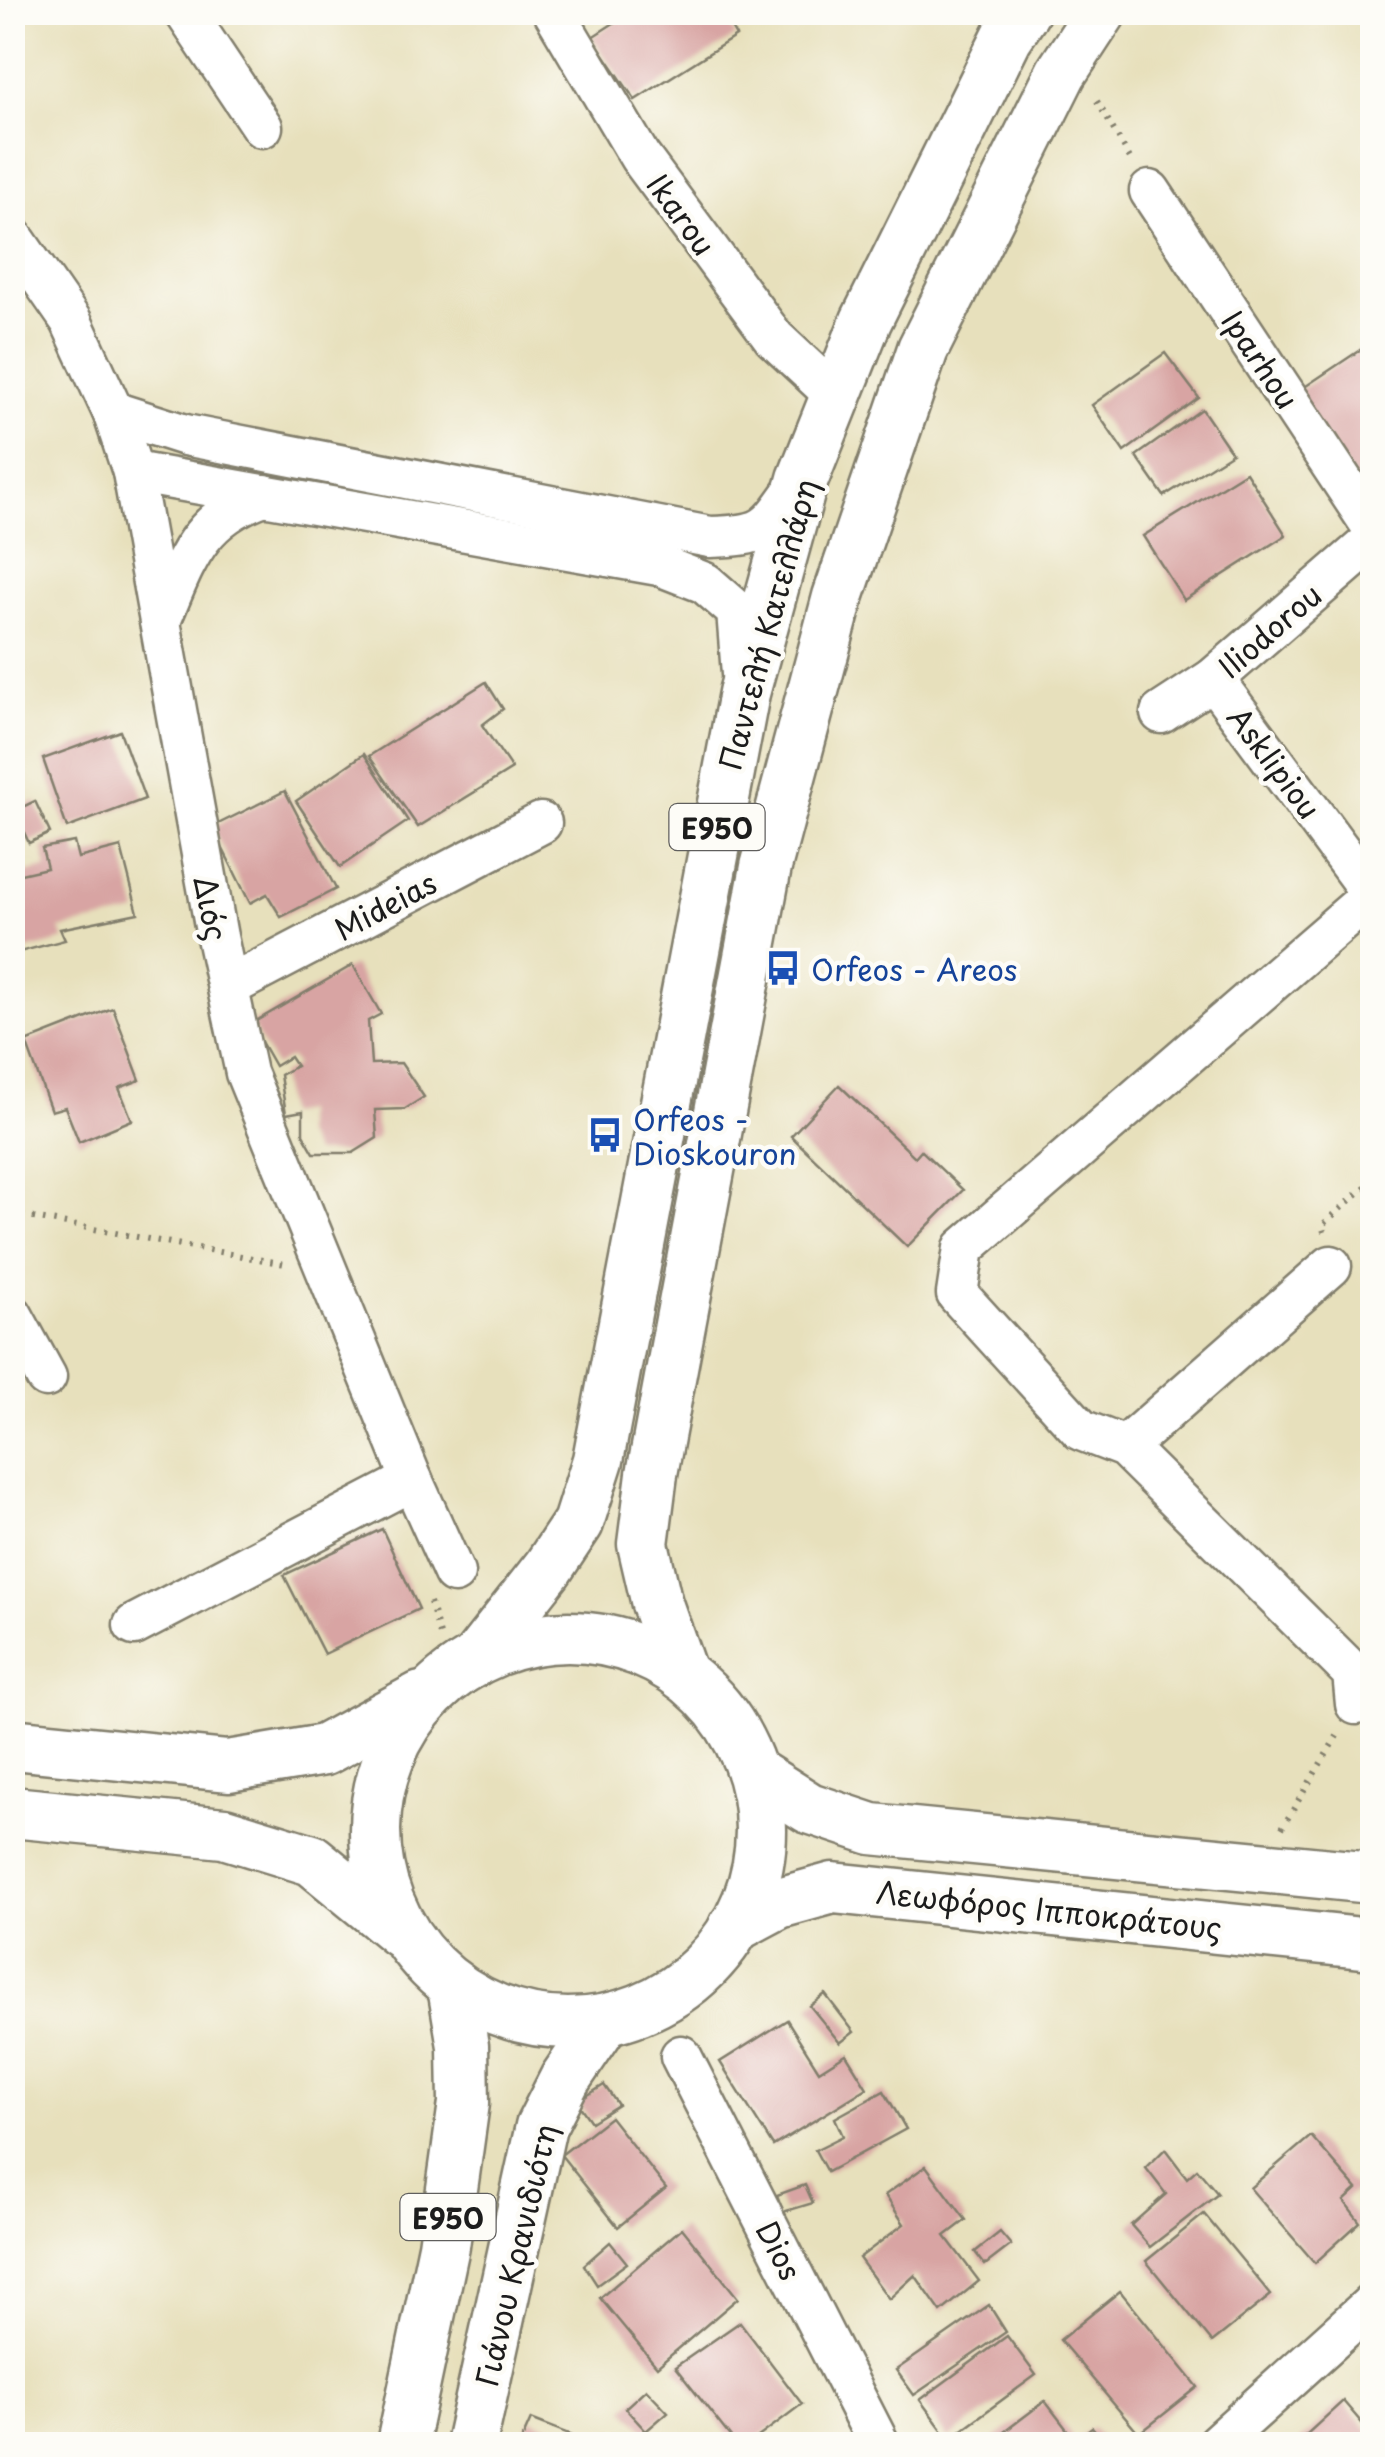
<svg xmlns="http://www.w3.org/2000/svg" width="1385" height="2457" font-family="'Playpen Sans',sans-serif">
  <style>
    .building { fill: #d8a4a3 }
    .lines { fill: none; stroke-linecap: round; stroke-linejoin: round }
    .minor-casing { stroke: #827e6c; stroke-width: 45 }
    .major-casing { stroke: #827e6c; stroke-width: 55 }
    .path { stroke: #827e6c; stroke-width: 6; stroke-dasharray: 2.5 8; stroke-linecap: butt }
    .minor { stroke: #fff; stroke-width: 40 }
    .major { stroke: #fff; stroke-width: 50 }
    .labels { text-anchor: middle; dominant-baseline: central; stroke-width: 9; stroke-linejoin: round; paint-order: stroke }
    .shield { fill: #fdfcf7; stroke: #605f5e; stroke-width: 2.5 }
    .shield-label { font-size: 28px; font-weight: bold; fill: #1c1c1c }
    .street-label { font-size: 30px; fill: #1c1c1c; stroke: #fdfcf7 }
    .transit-label { font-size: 30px; fill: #164399; stroke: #fdfcf7; text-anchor: start }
  </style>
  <rect width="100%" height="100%" fill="#fdfcf7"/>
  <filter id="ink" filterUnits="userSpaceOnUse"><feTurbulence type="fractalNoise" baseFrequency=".01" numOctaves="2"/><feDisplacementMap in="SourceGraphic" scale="20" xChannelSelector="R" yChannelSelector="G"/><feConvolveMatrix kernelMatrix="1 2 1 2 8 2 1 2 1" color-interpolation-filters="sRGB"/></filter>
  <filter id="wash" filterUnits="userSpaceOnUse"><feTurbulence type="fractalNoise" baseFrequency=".0048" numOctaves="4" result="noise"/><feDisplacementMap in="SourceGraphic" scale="40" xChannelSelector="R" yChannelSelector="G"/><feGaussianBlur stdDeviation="2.25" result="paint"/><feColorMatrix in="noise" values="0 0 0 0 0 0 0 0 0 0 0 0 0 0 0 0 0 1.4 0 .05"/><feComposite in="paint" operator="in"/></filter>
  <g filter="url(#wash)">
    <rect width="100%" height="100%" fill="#e7e0bc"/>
    <g id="blocks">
      <g class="building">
        <path d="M631 12H722L736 36 635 100 592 37Z"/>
        <path d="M1372 342V490L1366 495 1294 394Z"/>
        <path d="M1165 353 1199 398 1124 452 1092 405Z"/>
        <path d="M1202 409 1232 453 1164 496 1136 456Z"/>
        <path d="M1246 472 1286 535 1184 600 1143 536Z"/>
        <path d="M486 682 503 709 482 725 512 769 418 827 369 756Z"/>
        <path d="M120 731 145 799 67 828 43 759Z"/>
        <path d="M364 754 408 821 340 867 296 801Z"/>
        <path d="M285 791 336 889 281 917 267 894 250 903 212 827Z"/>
        <path d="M35 801 50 833 29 843 14 811Z"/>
        <path d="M74 842 78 858 121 847 138 913 60 929 65 940 12 954V876L47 868 42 848Z"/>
        <path d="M353 965 381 1014 368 1021 371 1064 401 1063 424 1097 405 1109 375 1110 377 1138 353 1153H314L303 1134V1111L286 1114 280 1075 296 1066 290 1057 275 1066 251 1024Z"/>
        <path d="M113 1008 140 1080 119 1088 132 1120 79 1142 65 1107 51 1111 26 1042Z"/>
        <path d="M839 1085 915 1157 921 1150 963 1190 907 1247 791 1136Z"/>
        <path d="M382 1529 419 1609 324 1654 284 1575Z"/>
        <path d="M825 1994 854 2032 840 2043 810 2006Z"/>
        <path d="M787 2020 819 2071 846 2054 867 2088 773 2146 720 2062Z"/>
        <path d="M604 2085 618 2105 591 2122 577 2102Z"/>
        <path d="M884 2091 906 2129 827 2172 815 2150 843 2136 835 2118Z"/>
        <path d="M610 2117 666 2188 618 2227 561 2155Z"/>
        <path d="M1311 2136 1357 2189 1344 2201 1360 2222 1315 2263 1250 2188Z"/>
        <path d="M1165 2149 1187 2178 1197 2169 1218 2194 1150 2247 1131 2225 1166 2194 1146 2168Z"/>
        <path d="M926 2166 966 2220 945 2236 979 2281 941 2312 915 2275 889 2299 859 2258 904 2224 885 2195Z"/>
        <path d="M805 2185 813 2203 783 2212 777 2195Z"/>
        <path d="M1204 2214 1271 2295 1212 2342 1146 2261Z"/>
        <path d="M682 2228 738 2298 657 2367 600 2298Z"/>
        <path d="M1000 2232 1011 2245 985 2265 975 2252Z"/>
        <path d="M610 2242 627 2263 597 2285 584 2265Z"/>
        <path d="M1120 2291 1198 2387 1139 2434 1060 2340Z"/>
        <path d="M989 2305 1006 2332 914 2395 896 2370Z"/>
        <path d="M740 2322 802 2404 749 2444H736L675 2367Z"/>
        <path d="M1007 2336 1036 2375 949 2439 920 2400Z"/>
        <path d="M646 2389 668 2412 646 2431 625 2408Z"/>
        <path d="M1045 2401 1075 2440 1092 2427 1107 2444H988Z"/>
        <path d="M1343 2401 1372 2435V2444H1296Z"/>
        <path d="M531 2419 595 2444H520Z"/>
      </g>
    </g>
  </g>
  <g filter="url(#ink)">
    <use href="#blocks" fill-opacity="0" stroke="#827e6c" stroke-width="2.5"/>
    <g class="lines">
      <defs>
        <g id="minor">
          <path d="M185 12 262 127"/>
          <path d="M554 12 640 157 774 338 836 396"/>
          <path d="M1150 191 1372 526"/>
          <path d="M12 236 71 321 113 412 133 472 217 937 246 1073 412 1480 454 1573"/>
          <path d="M113 412 185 435 710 537C767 535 766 531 798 486"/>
          <path d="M133 472 659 565 705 583 737 611 742 674"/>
          <path d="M160 621C186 561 197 518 264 495"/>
          <path d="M1213 679 1372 894"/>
          <path d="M1161 713 1213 679 1372 541"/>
          <path d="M228 987 541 823"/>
          <path d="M12 1315 46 1377"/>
          <path d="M1125 1447 1331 1266"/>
          <path d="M134 1625 412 1480"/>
          <path d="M1356 1704 1353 1673 1125 1447 1081 1430 957 1294 964 1248 1372 895"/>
          <path d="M681 2056 879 2444"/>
          <path d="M1217 2444 1372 2304"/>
        </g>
        <g id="major">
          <circle cx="568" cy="1830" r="193"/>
          <path d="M479 1656 548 1568 578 1523 598 1460 744 693 803 479 866 321 1007 37 1024 12"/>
          <path d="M681 1672 657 1604 643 1544 652 1474 766 867 838 597 923 349 1061 73 1101 12"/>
          <path d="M12 1744 228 1766 324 1750 421 1697"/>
          <path d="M754 1773 809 1808 872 1829 1372 1878"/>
          <path d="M12 1812 224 1833 312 1860 400 1932"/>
          <path d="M734 1927 779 1903 833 1888 1372 1944"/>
          <path d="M402 2444 444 2246 464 2103 463 2046 453 1987"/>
          <path d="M471 2444 541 2126 565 2079 605 2020"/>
        </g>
      </defs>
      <use href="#minor" class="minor-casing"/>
      <use href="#major" class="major-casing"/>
      <g class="path">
        <path d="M1097 101 1131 160"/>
        <path d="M12 1214 285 1264"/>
        <path d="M1324 1232 1322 1225 1372 1181"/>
        <path d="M430 1602 441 1638"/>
        <path d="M1282 1828 1337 1736"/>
        <path d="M664 1999 671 2022"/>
      </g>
      <use href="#minor" class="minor"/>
      <use href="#major" class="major"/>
    </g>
  </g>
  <defs>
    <symbol id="bus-bare" viewBox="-9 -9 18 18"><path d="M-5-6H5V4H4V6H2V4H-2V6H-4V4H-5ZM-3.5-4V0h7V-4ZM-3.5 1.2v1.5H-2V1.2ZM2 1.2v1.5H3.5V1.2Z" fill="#1a4fb4" stroke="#fdfcf7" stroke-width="2.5" paint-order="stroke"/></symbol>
  </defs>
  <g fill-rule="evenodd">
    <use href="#bus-bare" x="758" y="943" width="50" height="50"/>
    <use href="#bus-bare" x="580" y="1110" width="50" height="50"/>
  </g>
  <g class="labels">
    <g class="shield">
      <rect x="669.5" y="804" width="95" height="46" rx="8"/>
      <rect x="400.5" y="2194" width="95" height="46" rx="8"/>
    </g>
    <g class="shield-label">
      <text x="717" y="827">E950</text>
      <text x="448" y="2217">E950</text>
    </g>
    <g class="street-label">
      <text transform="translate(682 214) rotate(54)">Ikarou</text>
      <text transform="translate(1261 359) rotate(56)">Iparhou</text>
      <text transform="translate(767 624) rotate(-75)">Παντελή Κατελλάρη</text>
      <text transform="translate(1269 630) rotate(-41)">Iliodorou</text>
      <text transform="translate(1275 762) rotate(53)">Asklipiou</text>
      <text transform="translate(385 905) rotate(-28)">Mideias</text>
      <text transform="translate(212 908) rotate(79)">Διός</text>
      <text transform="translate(1049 1909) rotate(6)">Λεωφόρος Ιπποκράτους</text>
      <text transform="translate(780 2250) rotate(63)">Dios</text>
      <text transform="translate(515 2255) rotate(-77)">Γιάνου Κρανιδιότη</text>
    </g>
    <g class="transit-label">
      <text x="811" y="968">Orfeos - Areos</text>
      <text x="633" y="1118">Orfeos -<tspan x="633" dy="34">Dioskouron</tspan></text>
    </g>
  </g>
  <rect width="1385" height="2457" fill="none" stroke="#fdfcf7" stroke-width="50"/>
</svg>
